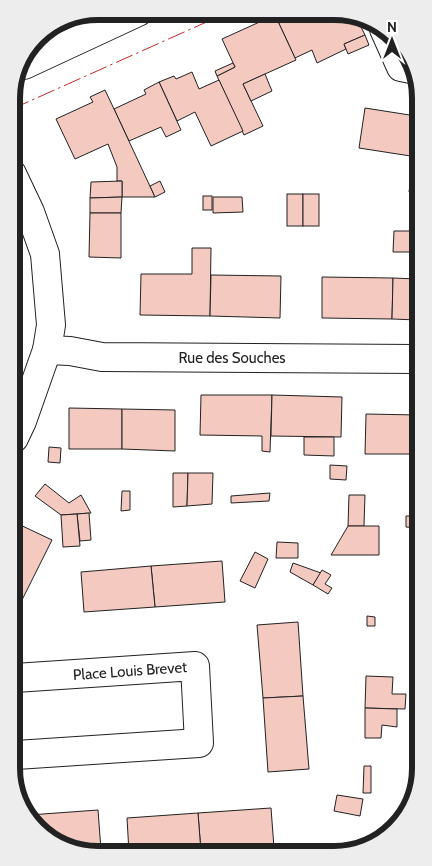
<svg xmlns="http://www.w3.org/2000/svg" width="432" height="866" font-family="Cabin,sans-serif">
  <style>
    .building { fill: #f3c9c0; stroke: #222 }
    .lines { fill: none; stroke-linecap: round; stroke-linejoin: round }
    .street-casing { stroke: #222; stroke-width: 30 }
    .street { stroke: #fff; stroke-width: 28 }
    .power { stroke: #c62828; stroke-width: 1; stroke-dasharray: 18 4 2.5 4; stroke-linecap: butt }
    .labels { text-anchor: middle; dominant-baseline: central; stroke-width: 4; stroke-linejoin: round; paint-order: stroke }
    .street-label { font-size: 15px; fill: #222; stroke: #fff }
    .rim { fill: none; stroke: #222; stroke-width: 6 }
  </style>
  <rect width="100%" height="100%" fill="#fff"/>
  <g class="building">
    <path d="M286 12 350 13 355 15 365 35 344 44 346 49 317 63 312 50 295 58 276 17Z"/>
    <path d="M275 15 296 60 243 84 263 126 244 135 217 76 235 67 222 39Z"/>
    <path d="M365 35 369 45 348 54 344 44Z"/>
    <path d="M233 63 235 67 217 76 215 71Z"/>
    <path d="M192 72 199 89 219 80 243 131 211 146 195 112 177 121 159 82 174 76 176 79Z"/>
    <path d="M265 74 272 91 251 101 243 84Z"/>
    <path d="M159 82 181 130 166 137 161 127 129 141 114 109 146 94 144 90Z"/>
    <path d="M105 90 114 109 155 197H122V181H117V167L108 144 75 159 56 119 93 102 90 97Z"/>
    <path d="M365 108 416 116 417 157 359 148Z"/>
    <path d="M412 173 417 174V192H409Z"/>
    <path d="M122 181V197L90 198 91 182Z"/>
    <path d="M160 181 165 192 155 197 150 186Z"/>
    <rect x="287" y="194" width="16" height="32"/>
    <rect x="303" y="194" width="16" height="32"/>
    <rect x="203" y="196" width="9" height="14"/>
    <path d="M122 197 121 213H90V198Z"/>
    <path d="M213 197H242L243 212 213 213Z"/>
    <path d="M90 213H121V258L89 257Z"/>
    <path d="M394 231H414V252H393Z"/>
    <path d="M192 248H211L210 316 140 315 141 274H192Z"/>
    <path d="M211 275 281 276 280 318 210 316Z"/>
    <path d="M322 277 393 278 392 319 322 318Z"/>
    <path d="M393 278 417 279 418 320 392 319Z"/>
    <path d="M201 395H272L270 452 262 451V436L200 435Z"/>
    <path d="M272 395 342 397 341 437 271 436Z"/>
    <path d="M69 408 122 409V449H69Z"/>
    <path d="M122 409 175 410V451L122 449Z"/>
    <path d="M366 414 418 415 419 454H365Z"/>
    <path d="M304 437H334V456L304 455Z"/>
    <path d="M49 447 61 448 60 463 48 462Z"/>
    <path d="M330 465 347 466 346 480 330 479Z"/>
    <path d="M173 473H188L187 506 173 507Z"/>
    <path d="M188 473H213L212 504 187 506Z"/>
    <path d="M45 484 69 503 81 495 91 513 61 515 35 496Z"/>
    <path d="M122 491H130V510L121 511Z"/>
    <path d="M270 493 269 501 231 503V496Z"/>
    <path d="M349 495H365L364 526H348Z"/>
    <path d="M89 513 91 540 80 541 77 514Z"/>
    <path d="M77 514 80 546 63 547 61 515Z"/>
    <path d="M406 516H417V528L406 527Z"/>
    <path d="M14 522 52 540 20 604 15 601Z"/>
    <path d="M348 526H379V555H331Z"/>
    <path d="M277 542 298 543V558H276Z"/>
    <path d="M255 552 268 559 255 588 240 581Z"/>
    <path d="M222 561 225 602 155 607 151 566Z"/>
    <path d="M293 563 321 573 313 585 290 572Z"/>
    <path d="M151 566 155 607 84 612 81 572Z"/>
    <path d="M322 570 331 575 325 584 332 588 328 594 313 585Z"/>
    <path d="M367 616 375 617V626H367Z"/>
    <path d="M298 622 303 696 263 698 257 625Z"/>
    <path d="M366 676 393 677 392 694H406L405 709 365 708Z"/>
    <path d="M303 696 309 769 268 772 263 698Z"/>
    <path d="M365 708 397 709V727L382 725 381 738H365Z"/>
    <path d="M364 766H371V793H363Z"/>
    <path d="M337 795 363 799 360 816 334 811Z"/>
    <path d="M271 808 274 848 201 852 198 813Z"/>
    <path d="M98 810 101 850 82 852 41 833 29 815Z"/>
    <path d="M198 813 201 852 129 853 127 818Z"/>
  </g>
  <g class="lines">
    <defs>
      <g id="street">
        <path d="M384 29 401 67 416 70"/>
        <path d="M24 65 138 12"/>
        <path d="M12 174 30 212 45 254 51 325 47 350 22 421 14 438"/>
        <path d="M47 350 70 351 102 357 418 359"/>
        <path d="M15 678 195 666 199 743 16 755"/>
      </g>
    </defs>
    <use href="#street" class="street-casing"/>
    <use href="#street" class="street"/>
    <path class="power" d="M12 109 229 12"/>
  </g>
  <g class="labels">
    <g class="street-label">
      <text x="232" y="358">Rue des Souches</text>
      <text transform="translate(130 671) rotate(-4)">Place Louis Brevet</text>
    </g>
  </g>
  <path d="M0 0H432V866H0ZM98 20H334A78 78 0 0 1 412 98V768A78 78 0 0 1 334 846H98A78 78 0 0 1 20 768V98A78 78 0 0 1 98 20Z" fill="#ededed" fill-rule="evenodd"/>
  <path class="rim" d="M98 20H334A78 78 0 0 1 412 98V768A78 78 0 0 1 334 846H98A78 78 0 0 1 20 768V98A78 78 0 0 1 98 20Z"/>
  <g transform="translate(392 40)" stroke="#ffffff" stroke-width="4" paint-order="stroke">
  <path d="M0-4L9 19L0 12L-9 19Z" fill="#222222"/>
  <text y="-8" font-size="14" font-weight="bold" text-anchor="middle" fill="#222222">N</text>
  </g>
</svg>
